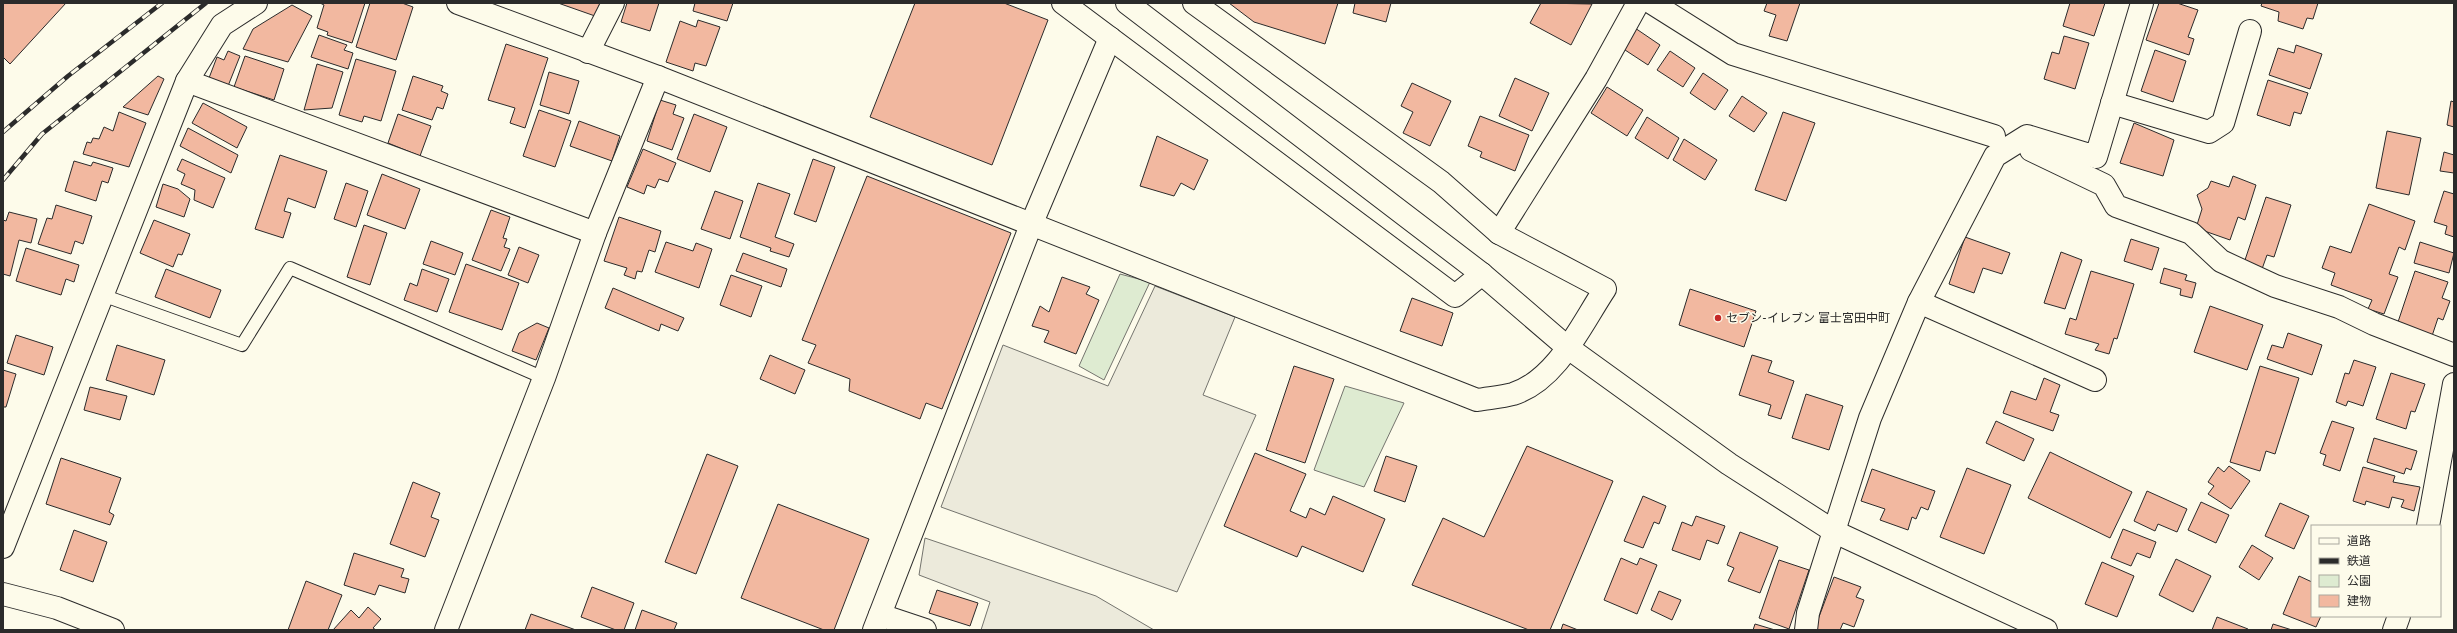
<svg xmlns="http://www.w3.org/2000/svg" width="2457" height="633" font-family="'Varela Round','Noto Sans JP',sans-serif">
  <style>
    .green { fill: #deebd1; stroke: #74746e }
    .parking { fill: #eceadb; stroke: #74746e }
    .building { fill: #f2b8a0; stroke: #2b2b2b }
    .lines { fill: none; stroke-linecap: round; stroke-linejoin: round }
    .service-casing { stroke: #2b2b2b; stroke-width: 14 }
    .minor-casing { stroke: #2b2b2b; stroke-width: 24 }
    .tertiary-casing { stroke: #2b2b2b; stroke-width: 24 }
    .service { stroke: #fdfbea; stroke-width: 12 }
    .minor { stroke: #fdfbea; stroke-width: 22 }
    .tertiary { stroke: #fdfbea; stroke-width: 22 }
    .rail-casing { stroke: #2b2b2b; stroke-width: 4.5 }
    .rail { stroke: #fdfbea; stroke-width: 3; stroke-dasharray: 9; stroke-linecap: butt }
    .poi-dot { fill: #c62828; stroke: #fdfbea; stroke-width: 1.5 }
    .labels { text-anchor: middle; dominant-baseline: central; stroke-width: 3; stroke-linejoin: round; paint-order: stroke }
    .poi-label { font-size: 12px; fill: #2b2b2b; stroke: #fdfbea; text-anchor: start }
  </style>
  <rect width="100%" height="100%" fill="#fdfbea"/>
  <g class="green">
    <path d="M1120 274 1150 282 1104 380 1079 366Z"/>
    <path d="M1345 386 1404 403 1364 487 1314 470Z"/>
  </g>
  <g class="parking">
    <path d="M1155 286 1235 317 1203 395 1256 415 1177 592 941 507 1003 345 1108 386Z"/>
    <path d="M925 538 1096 596 1154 630H981L990 602 919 575Z"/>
  </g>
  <g class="building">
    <path d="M3 3H66L10 64 3 57Z"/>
    <path d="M365 3 352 43 327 35 328 32 317 28 324 5 320 3Z"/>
    <path d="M370 3H402L413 7 396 60 356 47Z"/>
    <path d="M558 3H600L595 16Z"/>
    <path d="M627 3H659L650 31 621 22Z"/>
    <path d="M695 3H733L727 21 693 11Z"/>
    <path d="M915 3H1004L1048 20 992 165 870 117Z"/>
    <path d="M1229 3H1338L1325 44 1254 22Z"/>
    <path d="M1355 3H1391L1386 22 1353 13Z"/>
    <path d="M1541 3 1592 4 1571 45 1530 23Z"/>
    <path d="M1767 3H1800L1787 41 1769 36 1776 15 1764 11Z"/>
    <path d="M2070 3H2105L2094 36 2063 26Z"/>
    <path d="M2159 3H2177L2198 10 2188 37 2194 39 2189 55 2146 40Z"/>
    <path d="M2262 3H2318L2313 19 2307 18 2303 29 2278 21 2279 12 2261 6Z"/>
    <path d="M292 5 312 16 288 62 243 49 253 29Z"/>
    <path d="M698 20 720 27 706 66 695 63 693 71 666 62 680 21 696 27Z"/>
    <path d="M1635 28 1660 45 1648 65 1622 48Z"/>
    <path d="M319 35 347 45 344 50 353 53 348 69 311 57Z"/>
    <path d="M2064 36 2089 43 2075 89 2044 79 2052 52 2059 54Z"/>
    <path d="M506 44 548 58 525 128 510 123 515 108 488 100Z"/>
    <path d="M2296 45 2322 54 2310 89 2269 75 2278 48 2294 53Z"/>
    <path d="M2155 50 2186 61 2173 102 2141 91Z"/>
    <path d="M228 51 240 56 228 86 209 78 217 57 224 60Z"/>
    <path d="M1670 51 1695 68 1683 87 1657 70Z"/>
    <path d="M245 56 284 69 274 100 234 87Z"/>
    <path d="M356 59 396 71 381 121 364 116 362 122 339 115Z"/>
    <path d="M317 64 343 72 332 108 304 110Z"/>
    <path d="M549 72 579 81 569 114 540 105Z"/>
    <path d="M1703 73 1728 90 1715 110 1690 93Z"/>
    <path d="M158 76 164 79 148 115 123 107Z"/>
    <path d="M413 76 443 86 441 91 448 94 443 109 437 107 432 120 402 110Z"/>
    <path d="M1515 78 1549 93 1532 131 1499 116Z"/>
    <path d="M2268 80 2308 93 2301 114 2294 112 2290 126 2257 115Z"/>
    <path d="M1412 83 1451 101 1430 146 1403 133 1413 112 1401 106Z"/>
    <path d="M1607 87 1643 110 1627 136 1591 113Z"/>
    <path d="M1742 96 1767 113 1754 132 1729 116Z"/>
    <path d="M660 100 676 105 673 114 684 118 672 150 647 141Z"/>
    <path d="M2451 101 2454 102V127L2447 125Z"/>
    <path d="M203 103 247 127 237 148 192 123Z"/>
    <path d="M539 110 571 121 555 167 523 156Z"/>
    <path d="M119 112 146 123 129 167 83 154 87 142 91 143 93 138 99 139 104 127 113 131Z"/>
    <path d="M1783 112 1815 123 1786 201 1755 190Z"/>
    <path d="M398 114 431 126 420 156 388 143Z"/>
    <path d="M694 114 727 127 710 172 677 159Z"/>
    <path d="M1480 116 1529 135 1515 171 1480 157 1482 152 1468 146Z"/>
    <path d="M1647 117 1679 138 1668 159 1635 138Z"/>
    <path d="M579 121 620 136 612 161 570 146Z"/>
    <path d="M2134 123 2174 140 2163 176 2120 163Z"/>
    <path d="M188 128 238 155 231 173 180 146Z"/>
    <path d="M2387 131 2421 138 2409 195 2376 188Z"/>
    <path d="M1157 136 1208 160 1194 190 1181 183 1174 196 1140 186Z"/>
    <path d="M1684 139 1717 160 1705 180 1673 160Z"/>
    <path d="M643 149 676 163 668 182 659 179 655 188 647 185 644 194 627 187Z"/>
    <path d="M2444 152 2454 155V173L2440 171Z"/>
    <path d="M280 155 327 171 315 208 288 198 284 211 291 213 283 238 255 229Z"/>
    <path d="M182 159 225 178 213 208 194 200 195 190 181 184 185 174 177 170Z"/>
    <path d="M813 159 835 167 816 222 794 214Z"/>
    <path d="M74 161 91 166 93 162 113 168 108 183 102 181 96 201 65 191Z"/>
    <path d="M382 174 420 189 405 229 367 215Z"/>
    <path d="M867 176 1011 233 942 409 926 403 920 419 849 391 850 379 808 363 816 345 802 340Z"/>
    <path d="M2233 176 2256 185 2245 220 2238 217 2230 240 2196 228 2202 209 2197 195 2208 188 2211 181 2229 187Z"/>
    <path d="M346 183 368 191 356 227 334 219Z"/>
    <path d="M758 183 790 194 775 237 794 244 789 257 770 251 771 248 740 237Z"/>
    <path d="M163 184 178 189 190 199 184 217 156 207Z"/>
    <path d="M715 191 743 201 730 239 701 229Z"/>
    <path d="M2444 191 2454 194V237L2445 234 2447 226 2434 222Z"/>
    <path d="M2266 197 2291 205 2274 257 2267 255 2262 269 2244 263Z"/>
    <path d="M2369 204 2415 221 2405 250 2399 247 2389 274 2398 277 2384 314 2368 309 2372 300 2331 285 2335 273 2322 268 2330 246 2351 253Z"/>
    <path d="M56 205 92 216 83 244 75 241 71 254 38 244 47 218 52 219Z"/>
    <path d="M491 210 510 217 503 238 507 239 504 247 510 249 501 271 472 260Z"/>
    <path d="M9 212 37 219 31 243 19 240 10 276 3 274V220L6 221Z"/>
    <path d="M619 217 661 231 655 252 649 250 642 272 637 271 635 279 624 275 627 268 604 261Z"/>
    <path d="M154 220 190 234 182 255 178 254 173 267 140 253Z"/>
    <path d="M364 225 387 233 370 285 347 277Z"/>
    <path d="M1965 237 2010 253 2002 274 1983 268 1974 293 1949 284Z"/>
    <path d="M2131 239 2159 248 2152 270 2124 261Z"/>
    <path d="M431 241 463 253 455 275 423 264Z"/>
    <path d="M666 242 693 251 696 243 712 249 699 288 655 272Z"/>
    <path d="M2420 242 2454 253 2449 273 2414 263Z"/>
    <path d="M519 247 539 255 528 283 508 275Z"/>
    <path d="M26 248 79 265 74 282 66 279 61 295 16 281Z"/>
    <path d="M2061 252 2082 260 2065 309 2044 303Z"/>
    <path d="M743 253 787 269 781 287 736 271Z"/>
    <path d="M466 264 519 283 502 330 449 312Z"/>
    <path d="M2164 268 2187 275 2185 280 2196 283 2192 298 2180 295 2181 289 2160 283Z"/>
    <path d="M166 269 221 290 210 318 155 297Z"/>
    <path d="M422 269 449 279 437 312 404 300 410 283 417 286Z"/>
    <path d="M2091 271 2134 284 2117 339 2114 338 2109 354 2095 350 2099 344 2065 334 2070 318 2076 320Z"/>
    <path d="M2415 271 2448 282 2442 298 2450 301 2443 320 2438 318 2432 336 2397 325Z"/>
    <path d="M731 275 762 286 751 317 720 305Z"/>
    <path d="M1062 277 1090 287 1086 294 1099 300 1076 354 1044 342 1049 331 1032 326 1040 306 1049 312Z"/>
    <path d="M613 288 684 318 678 331 661 324 659 331 605 308Z"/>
    <path d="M1690 289 1756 311 1744 347 1679 325Z"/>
    <path d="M1412 298 1453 313 1442 346 1400 331Z"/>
    <path d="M2210 306 2263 325 2247 370 2194 352Z"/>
    <path d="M537 323 549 328 536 360 512 351 519 333Z"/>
    <path d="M2288 333 2322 345 2312 375 2267 359 2272 345 2283 348Z"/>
    <path d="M16 335 53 347 44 375 7 363Z"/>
    <path d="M117 345 165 360 154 395 106 380Z"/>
    <path d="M770 355 805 370 795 394 760 379Z"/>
    <path d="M1752 355 1772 361 1768 372 1794 381 1781 419 1768 415 1771 405 1739 395Z"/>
    <path d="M2354 360 2376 367 2363 406 2348 401 2346 406 2336 402 2345 373 2349 374Z"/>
    <path d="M1294 366 1334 379 1305 463 1266 450Z"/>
    <path d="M2260 366 2299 378 2275 454 2266 451 2260 471 2230 462Z"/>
    <path d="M3 370 16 374 6 407H3Z"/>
    <path d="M2391 373 2425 384 2415 412 2411 411 2406 429 2376 419Z"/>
    <path d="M2044 378 2060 385 2050 412 2059 415 2053 431 2003 413 2011 391 2036 400Z"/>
    <path d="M90 387 127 396 120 420 84 410Z"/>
    <path d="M1806 394 1843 406 1829 450 1792 438Z"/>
    <path d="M1996 421 2034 439 2024 461 1986 443Z"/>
    <path d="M2332 421 2354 428 2340 471 2323 465 2326 455 2320 453Z"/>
    <path d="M2374 438 2417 451 2411 470 2406 468 2404 474 2367 462Z"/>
    <path d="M1527 446 1613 481 1550 630H1529L1412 585 1443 518 1484 537Z"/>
    <path d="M2050 452 2132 492 2110 538 2028 498Z"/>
    <path d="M1255 453 1306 474 1290 511 1306 518 1310 508 1325 515 1333 496 1385 519 1363 572 1302 546 1297 557 1224 526Z"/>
    <path d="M707 454 738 466 696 574 665 562Z"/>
    <path d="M1386 456 1417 466 1405 502 1374 491Z"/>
    <path d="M61 458 121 478 109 512 114 515 110 525 46 504Z"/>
    <path d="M2229 466 2250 481 2231 509 2208 494 2214 486 2208 482 2218 467 2224 472Z"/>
    <path d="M2363 467 2395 476 2393 482 2420 487 2414 511 2401 507 2404 500 2392 497 2389 508 2366 501 2365 505 2353 501Z"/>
    <path d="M1967 468 2011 485 1984 554 1940 537Z"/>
    <path d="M1872 469 1935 491 1928 510 1921 507 1916 519 1912 517 1908 530 1880 520 1885 509 1861 501Z"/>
    <path d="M413 482 440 493 431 517 439 520 425 557 390 544Z"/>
    <path d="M2147 491 2187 509 2177 532 2158 524 2155 531 2134 521Z"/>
    <path d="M1643 496 1666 506 1659 524 1654 522 1643 548 1624 541Z"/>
    <path d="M2201 502 2229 515 2216 543 2188 530Z"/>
    <path d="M2280 503 2309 516 2294 549 2265 536Z"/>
    <path d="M778 504 869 539 834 630H824L741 598Z"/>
    <path d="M1696 516 1725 526 1718 544 1707 540 1700 560 1672 550 1682 522 1692 526Z"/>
    <path d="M2123 529 2156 542 2150 558 2137 553 2131 566 2111 558Z"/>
    <path d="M74 530 107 542 93 582 60 570Z"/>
    <path d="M1740 532 1778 547 1760 593 1728 581 1734 568 1727 565Z"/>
    <path d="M2252 545 2273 558 2259 580 2239 567Z"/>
    <path d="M354 553 404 569 401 577 409 579 405 593 379 585 375 595 344 585Z"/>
    <path d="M1621 558 1637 565 1640 558 1657 565 1637 614 1604 600Z"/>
    <path d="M2176 559 2211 576 2193 612 2159 595Z"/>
    <path d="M1779 560 1809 570 1789 629 1759 618Z"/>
    <path d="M2102 562 2134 576 2117 617 2085 604Z"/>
    <path d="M2299 576 2312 582V616H2321L2316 627 2283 614Z"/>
    <path d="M1834 577 1861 587 1856 597 1864 600 1854 627 1843 623 1840 630H1814Z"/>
    <path d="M306 581 342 595 328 630H288Z"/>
    <path d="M592 587 634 603 624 630H616L581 617Z"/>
    <path d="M937 590 978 603 970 626 929 613Z"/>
    <path d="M1659 591 1681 600 1672 620 1651 610Z"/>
    <path d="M368 607 381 619 373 628 376 630H333L351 610 359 618Z"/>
    <path d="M642 610 677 623 674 630H635Z"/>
    <path d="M531 614 576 630H525Z"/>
    <path d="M2217 617 2248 629 2247 630H2212Z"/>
    <path d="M1563 624 1578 630H1561Z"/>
    <path d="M1755 624 1775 630H1753Z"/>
    <path d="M2273 624 2292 630H2271Z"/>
  </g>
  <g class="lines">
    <defs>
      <path id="service" d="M102 295 242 345 290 268 544 378"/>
      <g id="minor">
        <path d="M458 3 658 77 1477 400C1488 398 1502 397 1513 394 1557 380 1581 325 1605 289L1499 233 1441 182 1194 3"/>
        <path d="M1063 3 1455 296 1482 274"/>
        <path d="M1652 3 1733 54 1994 136"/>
        <path d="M588 52 613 3"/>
        <path d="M187 81 595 233"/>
        <path d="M2112 103 2209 132 2223 123 2250 31"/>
        <path d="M2031 150 2104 185 2116 206 2191 233 2221 261 2275 286 2339 307 2374 324 2454 355"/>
        <path d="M1031 225 1110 38"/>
        <path d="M1499 233 1596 79 1638 3"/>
        <path d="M1919 302 2095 380"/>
        <path d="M2428 526 2454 384"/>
        <path d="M3 547 187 81 222 25 256 3"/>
        <path d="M3 594 57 608 113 630"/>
        <path d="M880 615 925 630"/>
        <path d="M446 630 544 378 595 233 658 77"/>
        <path d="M1806 630 1808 613 1870 418 1919 302 1995 156 2027 136 2096 157 2142 3"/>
        <path d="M2394 630 2399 616"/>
      </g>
      <g id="tertiary">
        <path d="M1127 3 1482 274 1567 347 1729 464 1835 532 2046 630"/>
        <path d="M874 630 1031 225"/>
      </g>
    </defs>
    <use href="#service" class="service-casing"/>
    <use href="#minor" class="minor-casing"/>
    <use href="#tertiary" class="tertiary-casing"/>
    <use href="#service" class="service"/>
    <use href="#minor" class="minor"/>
    <use href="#tertiary" class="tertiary"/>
    <defs>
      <g id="rail">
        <path d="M3 132 68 76 162 3"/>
        <path d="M3 180 42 134 206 3"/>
      </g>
    </defs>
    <use href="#rail" class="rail-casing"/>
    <use href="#rail" class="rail"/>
  </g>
  <circle class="poi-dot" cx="1718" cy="318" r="4"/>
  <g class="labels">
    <g class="poi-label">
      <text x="1726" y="318">セブン-イレブン 富士宮田中町</text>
    </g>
  </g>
  <rect width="2457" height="633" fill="none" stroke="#2b2b2b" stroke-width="8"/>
  <rect x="2311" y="525" width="130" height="92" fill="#fdfbea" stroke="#a9a89e"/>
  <rect x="2319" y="538" width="20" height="6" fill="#fdfbea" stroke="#a9a89e"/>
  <text x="2347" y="545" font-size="12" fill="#2b2b2b">道路</text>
  <rect x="2319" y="558" width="20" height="6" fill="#2b2b2b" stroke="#a9a89e"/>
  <text x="2347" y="565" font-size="12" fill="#2b2b2b">鉄道</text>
  <rect x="2319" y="575" width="20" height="12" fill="#deebd1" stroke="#a9a89e"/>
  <text x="2347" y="585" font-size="12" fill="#2b2b2b">公園</text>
  <rect x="2319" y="595" width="20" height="12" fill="#f2b8a0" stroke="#a9a89e"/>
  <text x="2347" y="605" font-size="12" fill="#2b2b2b">建物</text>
</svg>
